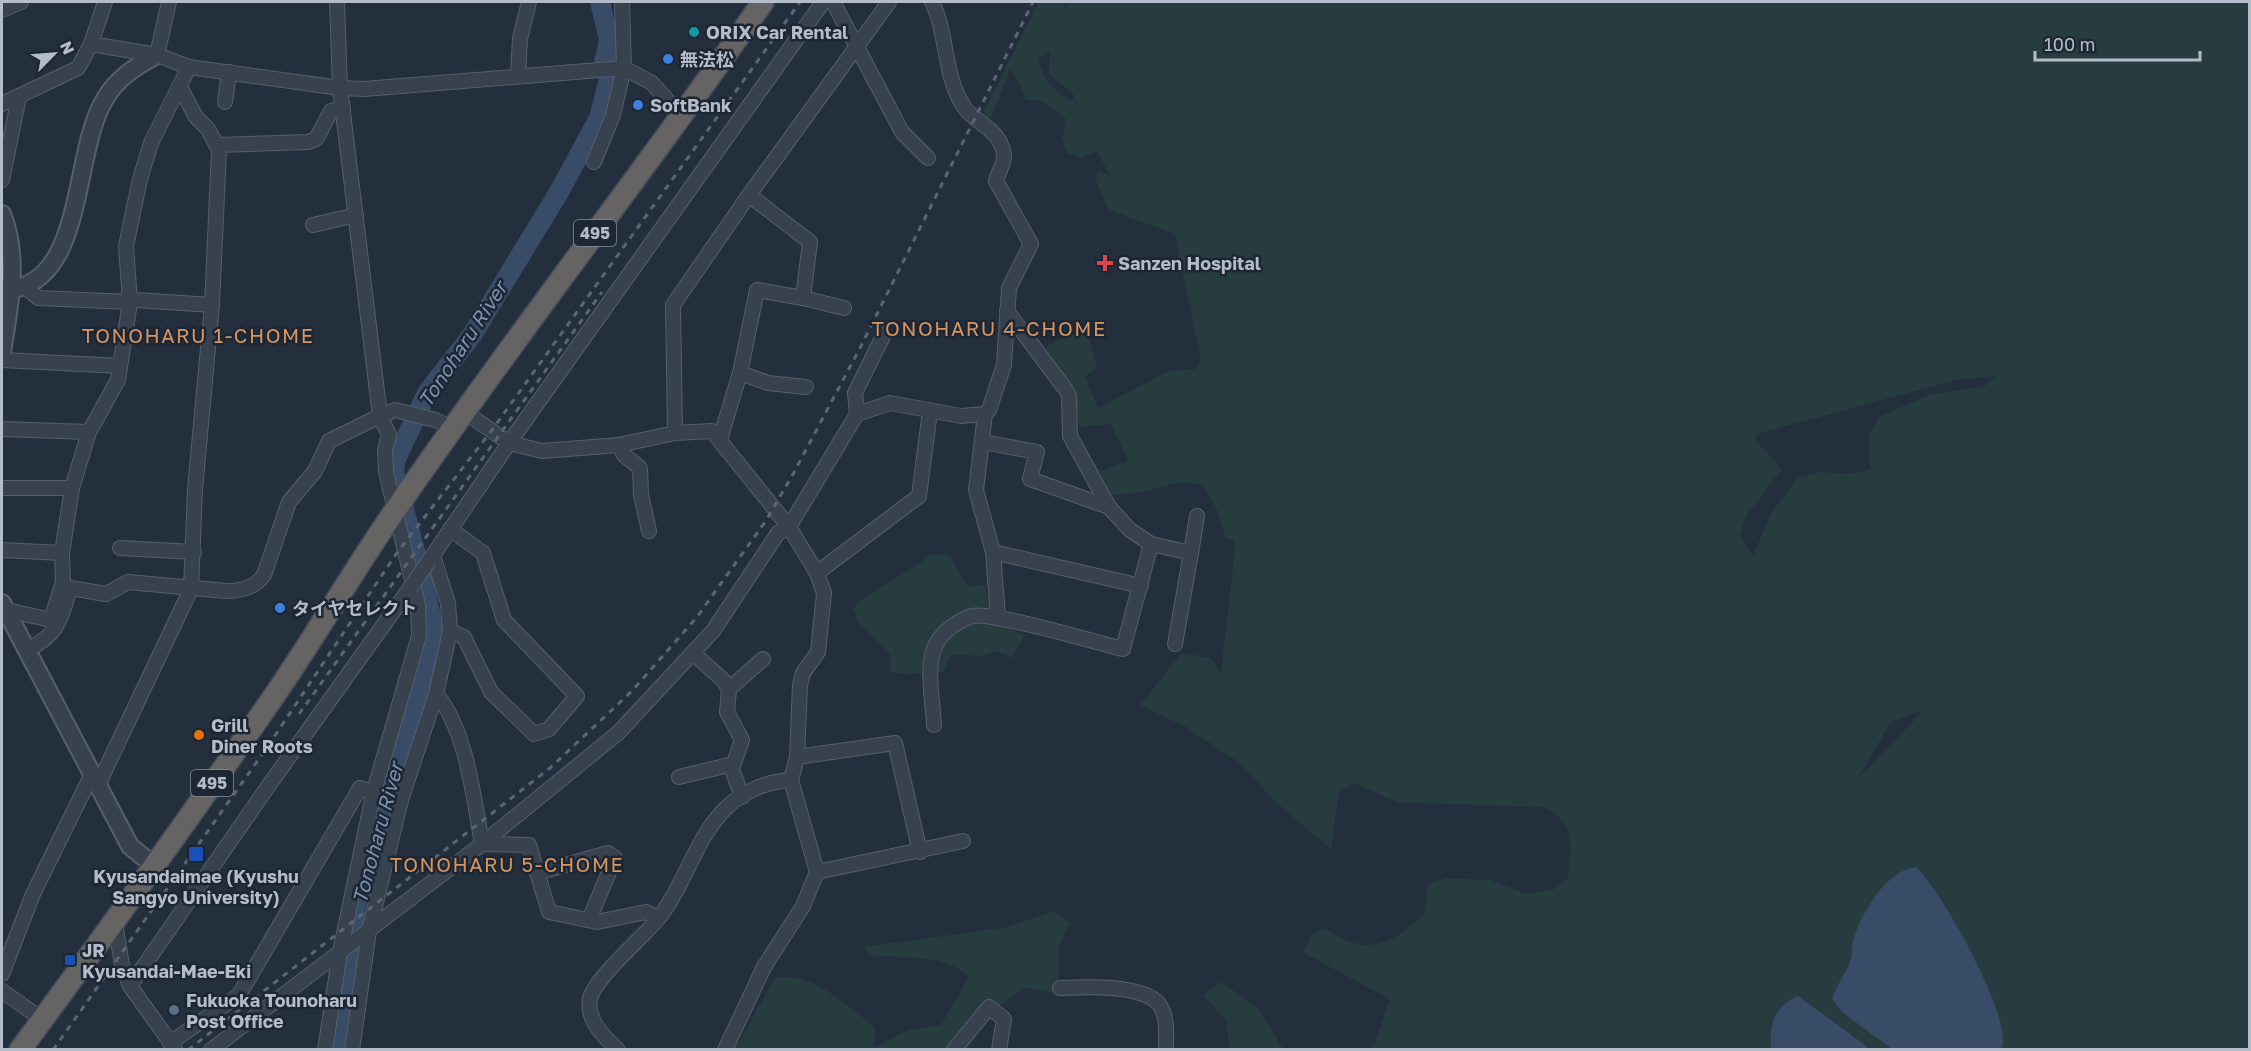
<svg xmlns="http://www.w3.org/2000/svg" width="2251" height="1051" font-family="'Golos Text','Noto Sans JP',sans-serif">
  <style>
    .green { fill: #263c3f; fill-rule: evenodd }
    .water { fill: #394c67 }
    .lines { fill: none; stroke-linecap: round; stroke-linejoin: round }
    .river { stroke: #394c67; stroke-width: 20 }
    .minor-casing { stroke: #565f6c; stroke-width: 16 }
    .tertiary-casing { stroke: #565f6c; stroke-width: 20 }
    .trunk-casing { stroke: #434c59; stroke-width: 24 }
    .minor { stroke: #38414e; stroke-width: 14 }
    .tertiary { stroke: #38414e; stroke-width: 16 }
    .trunk { stroke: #656462; stroke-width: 21 }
    .rail { stroke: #5a6575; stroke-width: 3; stroke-dasharray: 6 6; stroke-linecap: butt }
    .minor-bridge-casing { stroke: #565f6c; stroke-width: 16; stroke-linecap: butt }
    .minor-bridge { stroke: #38414e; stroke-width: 14 }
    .culture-dot { fill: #0f9aa8; stroke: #1d2633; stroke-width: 2 }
    .shop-dot { fill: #3f7fe0; stroke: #1d2633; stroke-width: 2 }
    .health-dot { fill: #e0444e; stroke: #1d2633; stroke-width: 2 }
    .food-dot { fill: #e8710a; stroke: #1d2633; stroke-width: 2 }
    .transit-dot { fill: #1a4fb4; stroke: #1d2633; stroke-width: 2 }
    .service-dot { fill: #5c6f8a; stroke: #1d2633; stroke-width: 2 }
    .labels { text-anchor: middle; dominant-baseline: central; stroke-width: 5; stroke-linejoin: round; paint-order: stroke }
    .shield { fill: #1d2633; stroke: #878f9c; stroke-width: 1.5 }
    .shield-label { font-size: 16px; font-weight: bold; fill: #b4bcc9 }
    .poi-label { font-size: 18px; font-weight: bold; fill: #b4bcc9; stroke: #1d2633; text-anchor: start }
    .neighbourhood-label { font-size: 20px; letter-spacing: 1.5px; fill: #d59563; stroke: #1d2633 }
    .water-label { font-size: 20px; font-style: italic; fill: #7c92b1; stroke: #1d2633 }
  </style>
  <rect width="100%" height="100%" fill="#242f3e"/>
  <g class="green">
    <path d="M1039 2H1066L1063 13 1069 2H2249V1049H1369L1376 1041 1390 999 1304 953 1311 935 1325 928C1354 950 1380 951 1408 928 1414 923 1421 918 1425 911 1428 904 1427 892 1427 884L1448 878 1491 880 1525 894 1554 889 1567 880C1572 850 1577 817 1541 807L1398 802 1354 783 1339 792 1331 849 1272 799 1240 763 1186 727 1140 705 1182 653 1211 658 1221 673 1235 549 1234 539H1226L1217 510 1202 485 1179 482 1143 492 1111 495 1100 471 1128 461 1111 424 1080 427 1076 412 1044 354 1047 346 1068 335 1087 330 1097 367 1085 377 1098 408 1169 371 1196 369 1201 362 1175 234 1109 210 1096 181 1097 170 1111 176 1096 151 1082 158 1067 153 1062 138 1067 120 1042 101 1026 100 1015 74 1010 69 990 121 982 115ZM1050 50 1049 74 1074 95 1076 103C1055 92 1046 83 1038 60ZM1996 376 1983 387 1931 394 1879 417 1870 432V469L1851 474 1820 472 1798 478 1772 512 1753 555 1740 536 1746 516 1782 469 1755 440 1757 434 1956 380ZM1921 711 1922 712 1857 780 1891 722Z"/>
    <path d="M929 555H950L963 580 971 587 985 585C991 613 995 625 1024 635L1013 658 998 651 981 656 951 654 944 672C925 672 908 677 890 672V654L860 625 853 609C870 588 908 575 929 555Z"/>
    <path d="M1054 911 1070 923 1058 948 1059 994 1025 988 968 1026 952 1050 735 1049 775 978C809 969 850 1008 875 1027L874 1048 908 1030 941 1025 969 977C944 953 902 958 870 956L864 947 1008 927Z"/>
    <path d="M1221 982 1258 1008 1283 1049H1230L1226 1020 1203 995Z"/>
  </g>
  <g class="water">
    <path d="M593 2H607L613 15 618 73 609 79 596 74 594 59 603 38 594 17Z"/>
    <path d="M1916 867C1940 888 2016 1023 2001 1049H1892L1842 1012 1832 998C1837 986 1843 976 1849 965 1853 957 1851 946 1854 937 1863 911 1887 870 1916 867Z"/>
    <path d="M1798 996 1865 1045 1869 1049H1771C1769 1025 1774 1006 1798 996Z"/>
  </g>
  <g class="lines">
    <path class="river" d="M334 1050 356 906 378 818 411 723 436 640 424 585 394 471 395 461 427 393 472 335 559 192 599 118 609 79 605 61 609 40 600 2"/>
    <defs>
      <g id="minor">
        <path d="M105 2 91 44 157 55 189 67 340 88 364 89 624 68 652 83 682 117"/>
        <path d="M337 2 340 88 380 416 395 410 435 420 453 428"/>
        <path d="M833 2 902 132 928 158"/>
        <path d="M932 2C948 34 943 75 964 107 978 126 1000 128 1004 155 1005 162 998 173 996 181L1031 244 1009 288 1004 365 989 410 985 414 976 490 993 552 998 618"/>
        <path d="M2 10 21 2"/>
        <path d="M157 55 169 2"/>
        <path d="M518 75 520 39 529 2"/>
        <path d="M225 102 229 72"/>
        <path d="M2 104 78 68 91 44"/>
        <path d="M218 145 308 142 316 139 331 111 343 108"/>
        <path d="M594 162 613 115 624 68 622 2"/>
        <path d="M2 180 19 97"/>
        <path d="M313 225 356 215"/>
        <path d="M24 286 38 298 130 302 136 300 212 305"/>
        <path d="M803 298 844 308"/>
        <path d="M1007 311 1066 390 1069 396 1070 436 1109 507"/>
        <path d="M2 360 120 366"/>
        <path d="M740 373 768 383 806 387"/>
        <path d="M465 412 509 443 542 451 619 445 675 433 712 431 789 527 817 573 824 593 818 652 803 673 800 685 797 757 791 780 817 872 803 906 764 967 725 1050"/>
        <path d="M857 414 855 393 884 334"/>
        <path d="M2 429 89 432"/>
        <path d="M675 433 673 305 749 195 889 2"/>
        <path d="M720 439 740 373 757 290 803 298 810 242 749 195"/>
        <path d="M619 445 624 455 640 468 641 495 649 531"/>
        <path d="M2 488H72"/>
        <path d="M450 529 483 553 504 620 577 696 549 729 534 734 491 692 464 637 450 631"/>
        <path d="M1151 544 1191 553 1175 644"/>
        <path d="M120 548 194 552"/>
        <path d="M2 550 62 553"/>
        <path d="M993 552 1141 586"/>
        <path d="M1191 553 1197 516"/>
        <path d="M433 556 448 603 450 631 436 694C466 728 474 799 482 844"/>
        <path d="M429 561 509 443 823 2"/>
        <path d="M817 573 919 496 930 411"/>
        <path d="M6 610 51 620 63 582 62 553 72 488 89 432 118 380 130 302 126 246 140 179 151 143 189 67"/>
        <path d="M27 650C59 634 60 621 70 588L106 594 128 582 226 591C241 591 254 588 264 575L289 502 315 471 329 441 380 416 389 435 385 450 386 472 418 605 419 636 374 791 340 952 325 1050"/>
        <path d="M693 653 723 680 729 689 727 712 742 740 732 769 742 797"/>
        <path d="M729 689 763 659"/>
        <path d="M934 725C933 701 925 666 936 644 943 631 959 620 972 616 991 611 1098 643 1123 649L1151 544 1130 530 1109 507 1030 479 1037 452 983 442"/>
        <path d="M797 757 895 743 920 852"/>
        <path d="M679 777 733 764"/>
        <path d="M98 785 191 589 195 489 212 305 219 150 208 129 196 117 180 87"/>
        <path d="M482 844 529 845 549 912 597 922 646 912 658 918"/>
        <path d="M817 872 963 841"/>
        <path d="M537 873 608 853 615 858 589 920"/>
        <path d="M115 923 122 965 130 986 175 1049"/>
        <path d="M2 974 33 894 92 774"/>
        <path d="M130 986 262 795 410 588"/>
        <path d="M1060 988C1084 987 1142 984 1159 1004 1168 1016 1166 1035 1166 1050"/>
        <path d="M2 991 42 1019"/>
        <path d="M170 1043 239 995 360 788 401 800"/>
        <path d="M211 1050 482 844 618 733 713 631 778 533 789 527 857 414 890 403 961 416 985 414"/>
        <path d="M352 1050 369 931 401 800 436 694"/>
        <path d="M618 1050C604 1037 586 1020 590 999 594 979 643 937 658 919 685 885 695 839 725 809 741 792 768 781 791 780"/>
        <path d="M954 1050 989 1007 1004 1019 999 1050"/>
      </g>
      <g id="tertiary">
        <path d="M2 214C20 258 9 307 2 352"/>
        <path d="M2 290C87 289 71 153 105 99 117 78 136 66 157 55"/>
        <path d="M2 603 130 846 153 865"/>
      </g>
      <path id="trunk" d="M20 1050C106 934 190 817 272 699 315 637 353 571 396 509 514 337 643 173 763 2"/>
    </defs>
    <use href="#minor" class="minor-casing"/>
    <use href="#tertiary" class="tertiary-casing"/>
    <use href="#trunk" class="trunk-casing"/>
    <use href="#minor" class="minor"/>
    <use href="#tertiary" class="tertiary"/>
    <use href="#trunk" class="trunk"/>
    <g class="rail">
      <path d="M299 714 602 292"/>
      <path d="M53 1050 268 746 396 554 492 430 800 2"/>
      <path d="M188 1050 550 768 632 691 697 617 765 522 792 476 860 348 1033 2"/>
    </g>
    <defs>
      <path id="minor-bridge" d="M410 588 429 561"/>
    </defs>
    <use href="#minor-bridge" class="minor-bridge-casing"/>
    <use href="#minor-bridge" class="minor-bridge"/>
  </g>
  <circle class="culture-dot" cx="694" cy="32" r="6"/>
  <g class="shop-dot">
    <circle cx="668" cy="59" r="6"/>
    <circle cx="638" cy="105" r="6"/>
    <circle cx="280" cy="608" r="6"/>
  </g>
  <path class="health-dot" d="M1102 254h6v6h6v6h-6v6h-6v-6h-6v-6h6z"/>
  <circle class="food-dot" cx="199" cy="735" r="6"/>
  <g class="transit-dot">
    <rect x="188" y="846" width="16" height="16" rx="3"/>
    <rect x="64" y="954" width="12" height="12" rx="3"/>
  </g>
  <circle class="service-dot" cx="174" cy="1010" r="6"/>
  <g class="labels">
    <g class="shield">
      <rect x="574" y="220" width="42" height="26" rx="4.5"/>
      <rect x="191" y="770" width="42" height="26" rx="4.5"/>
    </g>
    <g class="shield-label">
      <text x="595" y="233">495</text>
      <text x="212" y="783">495</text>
    </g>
    <g class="poi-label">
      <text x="706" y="32">ORIX Car Rental</text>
      <text x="680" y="59">無法松</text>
      <text x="650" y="105">SoftBank</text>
      <text x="1118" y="263">Sanzen Hospital</text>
      <text x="292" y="608">タイヤセレクト</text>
      <text x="211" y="725">Grill<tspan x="211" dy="21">Diner Roots</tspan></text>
      <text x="196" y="876" text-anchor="middle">Kyusandaimae (Kyushu<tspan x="196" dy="21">Sangyo University)</tspan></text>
      <text x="82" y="950">JR<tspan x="82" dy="21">Kyusandai-Mae-Eki</tspan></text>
      <text x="186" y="1000">Fukuoka Tounoharu<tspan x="186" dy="21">Post Office</tspan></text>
    </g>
    <g class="neighbourhood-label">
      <text x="989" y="328">TONOHARU 4-CHOME</text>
      <text x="198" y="335">TONOHARU 1-CHOME</text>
      <text x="507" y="864">TONOHARU 5-CHOME</text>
    </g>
    <g class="water-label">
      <text transform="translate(462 344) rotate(-57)">Tonoharu River</text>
      <text transform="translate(377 833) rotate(-75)">Tonoharu River</text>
    </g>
  </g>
  <rect width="2251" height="1051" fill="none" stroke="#b4bcc9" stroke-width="6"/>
  <g transform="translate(54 54) rotate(65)" stroke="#1d2633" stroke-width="4.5" paint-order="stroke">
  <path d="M0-4.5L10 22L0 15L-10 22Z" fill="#b4bcc9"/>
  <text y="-9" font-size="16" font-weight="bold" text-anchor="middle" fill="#b4bcc9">N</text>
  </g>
  <path d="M2035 51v9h165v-9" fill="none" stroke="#b4bcc9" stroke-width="3"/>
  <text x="2044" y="51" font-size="18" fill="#b4bcc9" stroke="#1d2633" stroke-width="4.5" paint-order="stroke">100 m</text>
</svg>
